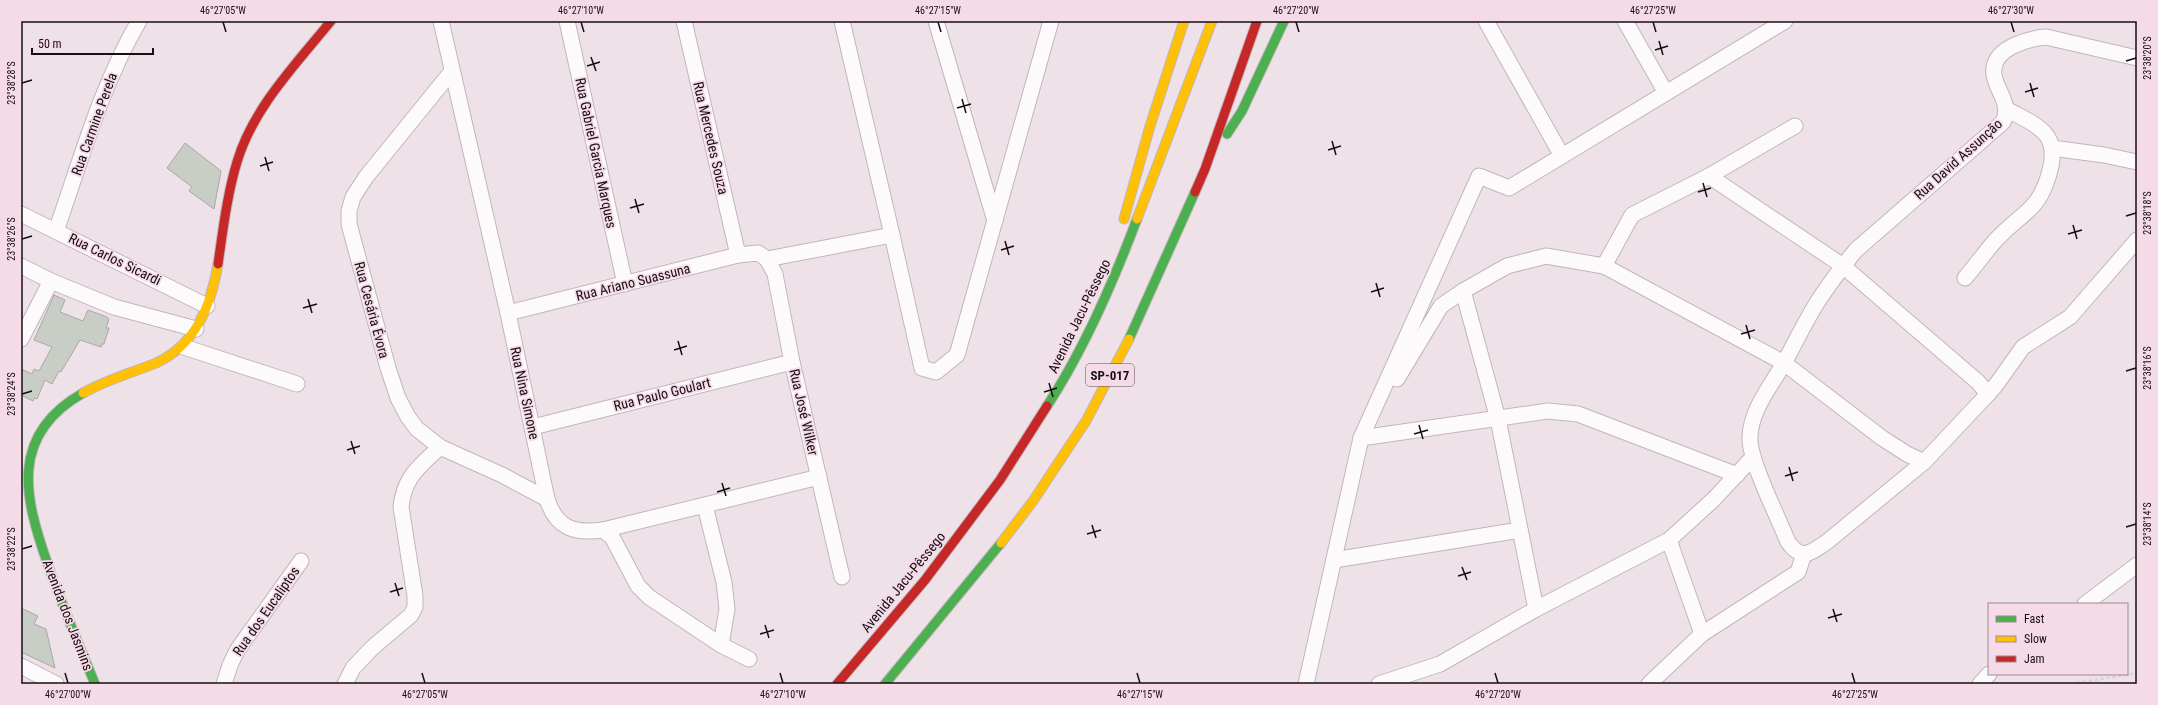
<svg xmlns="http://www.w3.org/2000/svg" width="2158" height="705" font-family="'Roboto Condensed',sans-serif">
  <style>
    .building { fill: #c8cdc6; stroke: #aba7a8 }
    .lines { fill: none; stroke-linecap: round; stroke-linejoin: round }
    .street-casing { stroke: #c1b6bb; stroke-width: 17 }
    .fast-casing { stroke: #c1b6bb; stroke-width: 11 }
    .slow-casing { stroke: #c1b6bb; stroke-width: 11 }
    .jam-casing { stroke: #c1b6bb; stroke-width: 11 }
    .path { stroke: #d6d1d4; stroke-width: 2.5; stroke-dasharray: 3 3; stroke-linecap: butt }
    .street { stroke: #fdfafc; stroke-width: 15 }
    .fast { stroke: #4caf50; stroke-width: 9 }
    .slow { stroke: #ffc107; stroke-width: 9 }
    .jam { stroke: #c62828; stroke-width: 9 }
    .ticks { fill: none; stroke: #160e12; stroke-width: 1.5 }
    .labels { text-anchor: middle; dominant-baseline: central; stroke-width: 3.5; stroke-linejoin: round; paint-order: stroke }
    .shield { fill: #f5dbe7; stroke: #594c52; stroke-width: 1 }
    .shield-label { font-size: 13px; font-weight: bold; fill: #160e12 }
    .street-label { font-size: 14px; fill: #160e12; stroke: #f5dbe7 }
    .neatline { fill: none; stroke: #160e12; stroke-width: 1.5 }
    .ticks-label { font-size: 10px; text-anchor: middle; fill: #160e12 }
  </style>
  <rect width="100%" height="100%" fill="#efe1e8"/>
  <g class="building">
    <path d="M185 143 221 171 214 209 189 191 192 187 167 168Z"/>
    <path d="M54 295 65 300 60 312 83 321 88 310 107 317 109 319 106 328H109L104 344H102L101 347 80 340 61 372 59 371 52 384 45 380 37 399 34 398 33 401 21 395V369L32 374 34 369 39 371 52 347 34 340Z"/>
    <path d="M21 608 38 616 34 624 46 629 55 668 21 652Z"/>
  </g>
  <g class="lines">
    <defs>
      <g id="street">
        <path d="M441 21 508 313 547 499C556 528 574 534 603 530L819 477"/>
        <path d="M567 21 625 284"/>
        <path d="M684 21 738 255"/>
        <path d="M842 21 892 235"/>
        <path d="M936 21 995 221"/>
        <path d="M1486 21 1562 156"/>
        <path d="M1625 21 1666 93"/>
        <path d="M452 71 366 177 353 197 349 211V224L388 368 398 398 408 417 417 429 440 447 502 475 547 499"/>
        <path d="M2052 148 2104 155 2137 162"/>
        <path d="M1709 176 1843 266 1978 382 1988 394 1996 385 2023 347 2070 317 2137 240"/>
        <path d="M21 214 207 306"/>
        <path d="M56 231C81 160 101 86 139 21"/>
        <path d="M767 259 892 235 922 368 936 372 957 355 1051 21"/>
        <path d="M21 266 51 281 114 307 196 329"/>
        <path d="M1604 266 1784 363 1882 438 1907 454 1924 462 1828 541C1812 552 1802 562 1788 542 1778 517 1751 464 1750 440 1749 412 1771 386 1784 363 1792 349 1799 334 1807 320 1820 295 1838 272 1856 250L2003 122C2012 105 1997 92 1994 75 1990 49 2026 39 2046 37L2137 58"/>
        <path d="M1965 278C1975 266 1984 254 1994 242 2022 211 2041 212 2051 166 2053 156 2053 145 2047 136 2037 123 2020 117 2006 109"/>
        <path d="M508 313 738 255 758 253 767 259 775 274 792 362 842 577"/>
        <path d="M21 339 51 281"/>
        <path d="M184 347 297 384"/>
        <path d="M1397 379 1441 306 1463 291"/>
        <path d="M533 427 792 362"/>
        <path d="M1361 438 1479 176 1509 188 1785 21"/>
        <path d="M1361 438 1548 411 1578 414 1737 475"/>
        <path d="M1924 462 1988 394"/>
        <path d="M705 506 724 582 727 609 721 645"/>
        <path d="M603 530 612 537 638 586 649 597 721 645 749 659"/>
        <path d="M1669 540 1702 634 1798 572 1804 554"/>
        <path d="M1334 560 1520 530"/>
        <path d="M2085 604 2137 565"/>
        <path d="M1536 609 1669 540 1714 499 1753 457"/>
        <path d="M21 666 56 684"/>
        <path d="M224 684 230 665 238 649 301 561"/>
        <path d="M345 684 353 668 372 648 411 615 415 607V596L401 507C404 477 419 467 440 447"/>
        <path d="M1306 684 1361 438 1366 430"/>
        <path d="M1379 684 1440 664 1536 609 1498 419 1463 291 1507 266 1546 256 1604 266 1632 215 1709 176 1795 126"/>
        <path d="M1649 684 1702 634"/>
        <path d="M1980 684 1989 674"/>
      </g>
      <g id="fast">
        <path d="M1227 134 1242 111 1284 21"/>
        <path d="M1129 339 1195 192"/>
        <path d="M83 393C9 435 24 497 48 565 62 606 79 645 95 684"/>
        <path d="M1047 406C1085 348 1113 283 1137 219"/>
        <path d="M885 684 1001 543"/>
      </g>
      <g id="slow">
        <path d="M1124 219 1150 126 1184 21"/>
        <path d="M1137 219 1212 21"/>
        <path d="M83 393C106 380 131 373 156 363 196 345 211 305 218 264"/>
        <path d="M1001 543 1033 501 1086 421 1129 339"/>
      </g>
      <g id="jam">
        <path d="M1195 192 1205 169 1257 21"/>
        <path d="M218 264C223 230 227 195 237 162 253 108 296 64 331 21"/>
        <path d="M837 684 925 580 1000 480 1047 406"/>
      </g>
    </defs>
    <use href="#street" class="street-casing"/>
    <use href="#fast" class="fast-casing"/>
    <use href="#slow" class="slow-casing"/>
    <use href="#jam" class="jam-casing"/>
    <path class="path" d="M2071 684 2137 673"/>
    <use href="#street" class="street"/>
    <use href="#fast" class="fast"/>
    <use href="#slow" class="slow"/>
    <use href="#jam" class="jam"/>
  </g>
  <path class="ticks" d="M223 22 226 32M581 22 584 32M938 22 941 32M1296 22 1299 32M1653 22 1656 32M2011 22 2014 32M1659 41 1663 55M1655 50 1668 46M591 57 596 71M2126 61 2136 58M587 66 600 62M22 83 32 80M2030 83 2034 97M2025 92 2038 88M962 99 966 113M957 108 971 104M1332 141 1336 155M1328 150 1341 146M265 157 269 171M260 166 273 162M1703 183 1707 197M1698 192 1711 188M635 199 639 213M630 208 644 204M2126 216 2136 213M2073 225 2077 239M2068 234 2082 230M22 239 32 236M1005 241 1009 255M1001 250 1014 246M1376 283 1380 297M1371 292 1384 288M308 299 312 313M303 308 317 304M1746 325 1750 339M1741 334 1755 330M678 341 682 355M674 350 687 346M2126 371 2136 368M1049 383 1053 397M1044 392 1057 388M22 394 32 391M1419 425 1423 439M1414 434 1428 430M351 441 355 454M347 450 360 446M1789 467 1793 481M1785 476 1798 472M722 483 726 496M717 492 730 488M1092 525 1096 538M2126 527 2136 524M1087 534 1101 530M22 549 32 546M1462 567 1467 580M1458 576 1471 572M395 583 399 596M390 592 403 588M1833 609 1837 622M1828 618 1842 614M765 625 769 638M760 634 774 630M65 673 68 683M422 673 425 683M780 673 783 683M1137 673 1140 683M1495 673 1498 683M1852 673 1855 683"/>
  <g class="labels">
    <rect class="shield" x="1086" y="364" width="48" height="22" rx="3"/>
    <g class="shield-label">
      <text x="1110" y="375">SP-017</text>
    </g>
    <g class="street-label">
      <text transform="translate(94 124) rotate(-70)">Rua Carmine Perela</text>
      <text transform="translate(711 138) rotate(77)">Rua Mercedes Souza</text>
      <text transform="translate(596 153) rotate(78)">Rua Gabriel Garcia Marques</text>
      <text transform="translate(1958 159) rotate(-42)">Rua David Assunção</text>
      <text transform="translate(115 259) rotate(26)">Rua Carlos Sicardi</text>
      <text transform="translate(633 282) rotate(-14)">Rua Ariano Suassuna</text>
      <text transform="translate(372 310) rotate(75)">Rua Cesária Évora</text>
      <text transform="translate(1079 316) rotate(-64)">Avenida Jacu-Pêssego</text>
      <text transform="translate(525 393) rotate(78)">Rua Nina Simone</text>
      <text transform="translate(662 394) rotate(-14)">Rua Paulo Goulart</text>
      <text transform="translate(804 412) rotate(77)">Rua José Wilker</text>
      <text transform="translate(903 582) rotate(-51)">Avenida Jacu-Pêssego</text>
      <text transform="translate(266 611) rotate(-55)">Rua dos Eucaliptos</text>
      <text transform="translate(68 615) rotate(69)">Avenida dos Jasmins</text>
    </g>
  </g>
  <rect width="2158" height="705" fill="none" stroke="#f5dbe7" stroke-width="44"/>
  <rect x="1988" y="603" width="140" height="72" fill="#f5dbe7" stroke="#9c8992"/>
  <rect x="1996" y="616" width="20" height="6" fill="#4caf50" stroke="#9c8992"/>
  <text x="2024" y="623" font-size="12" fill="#160e12">Fast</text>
  <rect x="1996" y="636" width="20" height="6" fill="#ffc107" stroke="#9c8992"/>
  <text x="2024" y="643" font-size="12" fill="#160e12">Slow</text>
  <rect x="1996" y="656" width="20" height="6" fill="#c62828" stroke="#9c8992"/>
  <text x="2024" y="663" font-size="12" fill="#160e12">Jam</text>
  <path d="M32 48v6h121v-6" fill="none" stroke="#160e12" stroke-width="2"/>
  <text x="38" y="48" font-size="12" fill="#160e12" stroke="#f5dbe7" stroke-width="3" paint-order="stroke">50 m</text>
  <rect x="22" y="22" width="2114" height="661" class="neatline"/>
  <g class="ticks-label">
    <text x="223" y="14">46°27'05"W</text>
    <text x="581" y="14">46°27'10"W</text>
    <text x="938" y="14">46°27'15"W</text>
    <text x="1296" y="14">46°27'20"W</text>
    <text x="1653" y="14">46°27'25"W</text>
    <text x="2011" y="14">46°27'30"W</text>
    <text transform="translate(2147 58) rotate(-90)" y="4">23°38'20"S</text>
    <text transform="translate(11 83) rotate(-90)" y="4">23°38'28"S</text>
    <text transform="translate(2147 213) rotate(-90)" y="4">23°38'18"S</text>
    <text transform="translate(11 239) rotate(-90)" y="4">23°38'26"S</text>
    <text transform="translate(2147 368) rotate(-90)" y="4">23°38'16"S</text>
    <text transform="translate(11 394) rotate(-90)" y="4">23°38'24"S</text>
    <text transform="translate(2147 524) rotate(-90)" y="4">23°38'14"S</text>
    <text transform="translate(11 549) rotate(-90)" y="4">23°38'22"S</text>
    <text x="68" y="698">46°27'00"W</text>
    <text x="425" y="698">46°27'05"W</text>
    <text x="783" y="698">46°27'10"W</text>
    <text x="1140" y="698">46°27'15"W</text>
    <text x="1498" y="698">46°27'20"W</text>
    <text x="1855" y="698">46°27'25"W</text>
  </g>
</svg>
